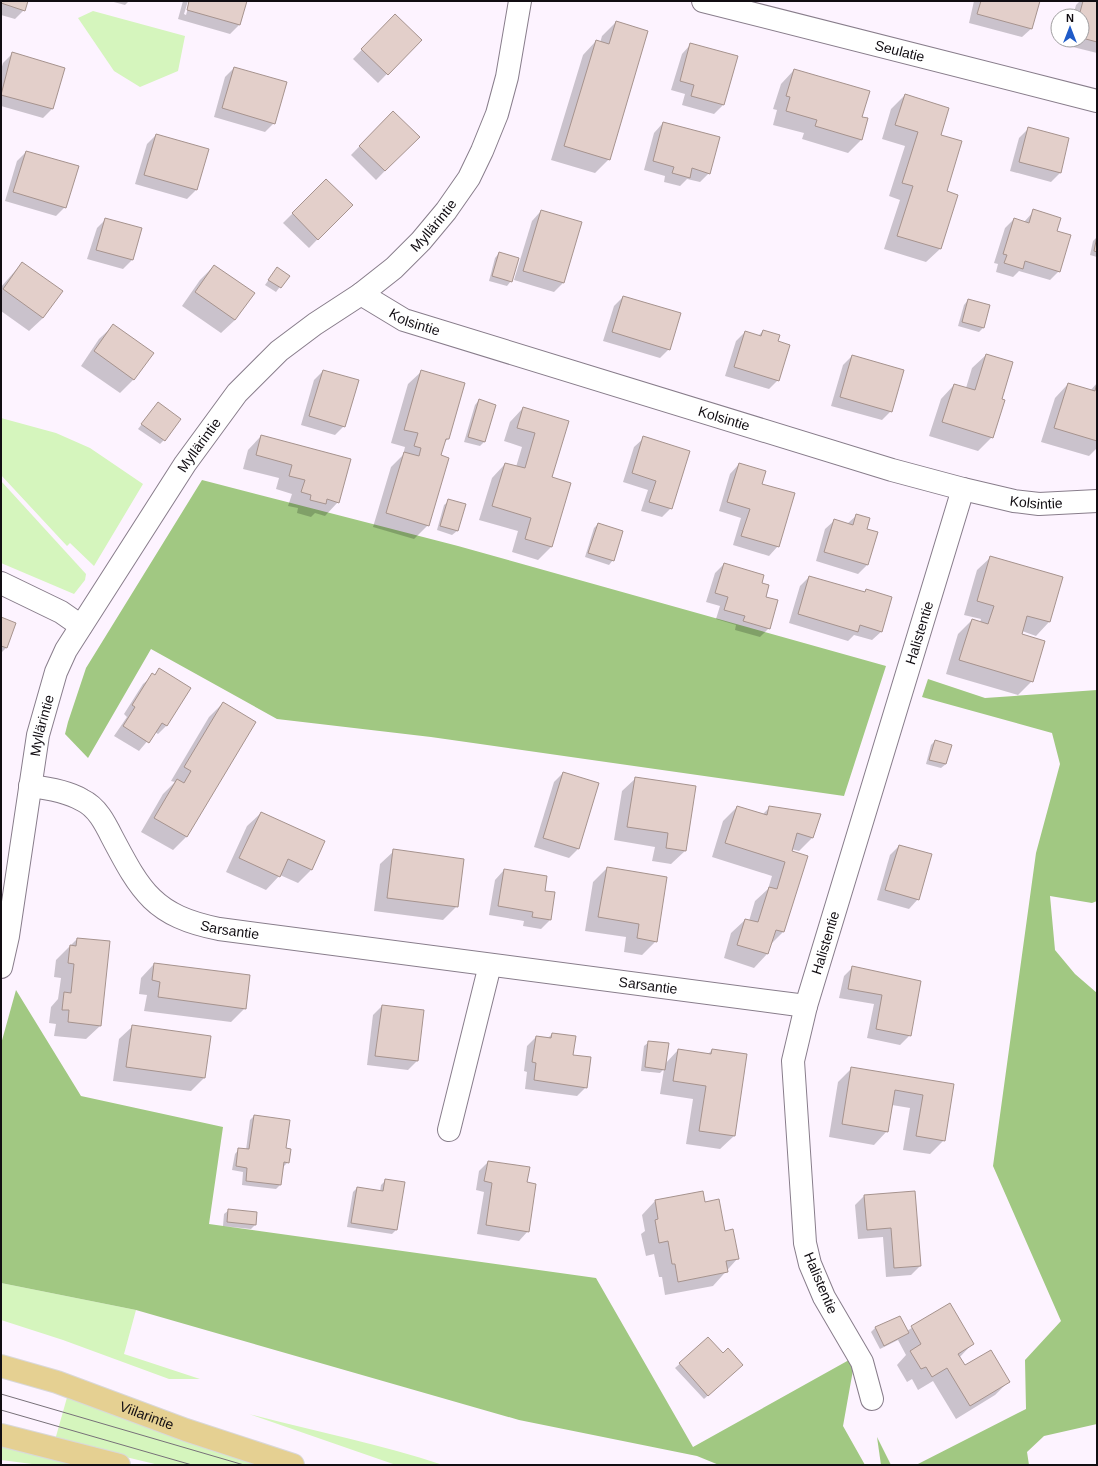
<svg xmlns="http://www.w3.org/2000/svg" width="1098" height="1466" font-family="Arial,sans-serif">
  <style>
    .green { fill: #d5f5bd }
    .forest { fill: #a1c882 }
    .shadow { fill: #0003 }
    .building { fill: #e3cfca; stroke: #a6938e }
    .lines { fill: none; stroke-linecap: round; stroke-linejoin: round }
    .minor-casing { stroke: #887d8b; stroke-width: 24 }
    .major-casing { stroke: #d9d8d9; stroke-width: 24 }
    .minor { stroke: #fff; stroke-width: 22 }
    .major { stroke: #e5d092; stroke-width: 22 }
    .tram { stroke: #777078; stroke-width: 1 }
    .labels { text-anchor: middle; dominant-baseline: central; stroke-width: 3; stroke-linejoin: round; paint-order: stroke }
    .street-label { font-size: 14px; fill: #110d12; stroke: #fff }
  </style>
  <rect width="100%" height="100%" fill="#fdf3ff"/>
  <g class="green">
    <path d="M93 11 185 36 178 71 140 87 114 71 78 18Z"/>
    <path d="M1 418 56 433 90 448 143 484 94 566 70 543 67 546 1 475Z"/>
    <path d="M1 481 86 574 85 580 74 594 1 563Z"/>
    <path d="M1 1283 136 1310 124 1354 200 1379H169L63 1340 1 1320Z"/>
    <path d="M68 1394 276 1465H159L55 1440Z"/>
    <path d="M249 1414C313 1431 379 1444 443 1465H396Z"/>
    <path d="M1 1446 88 1465H40L1 1460Z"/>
  </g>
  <g class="forest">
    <path d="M202 480 458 546 886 666 844 796 431 737 277 719 151 649 88 758 65 734 68 722 86 668Z"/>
    <path d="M928 679 985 698 1097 690V901L1092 903 1050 896 1055 950 1075 974 1097 993V1424L1044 1436 1027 1452 1029 1465H916L1026 1409 1025 1360 1061 1321 993 1166 1036 853 1060 764 1052 733 922 697Z"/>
    <path d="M16 990 81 1096 223 1127 209 1224 596 1278 693 1447 849 1360 853 1370 843 1426 865 1465H719L697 1456 519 1420 136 1310 1 1283V1044Z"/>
    <path d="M877 1437 891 1465H881Z"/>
  </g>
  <g class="shadow">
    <path d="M1 1H27L24 10 15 19 1 15Z"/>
    <path d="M110 1H129L125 5Z"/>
    <path d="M183 1H188L184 14 186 15 190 1H246L239 25 230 34 178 19Z"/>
    <path d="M974 1H1039L1032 28 1022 37 969 23Z"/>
    <path d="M1080 1H1097V53L1065 45 1066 40H1082V16H1073L1076 5Z"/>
    <path d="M395 15 420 40 378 83 353 59Z"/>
    <path d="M616 22 609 159 595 173 551 160 583 55 596 41 600 43 602 36Z"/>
    <path d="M691 44 736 57 723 105 714 114 682 105 685 94 671 90 682 54Z"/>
    <path d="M12 54 64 69 52 109 43 118 1 106V70L3 63Z"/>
    <path d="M234 68 274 123 265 132 214 117 225 77Z"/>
    <path d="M794 70 861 117 862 139 848 153 802 139 804 133 773 125 777 110 773 109 781 84Z"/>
    <path d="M905 95 940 135 945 192 940 249 926 262 884 249 900 200 889 196 905 146 882 139 891 109Z"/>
    <path d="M393 112 418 137 376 180 351 155Z"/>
    <path d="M663 123 709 173 700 182 687 179 680 186 664 182 665 176 644 170 654 133Z"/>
    <path d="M1028 129 1068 139 1060 173 1051 182 1010 171 1019 138Z"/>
    <path d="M156 135 207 150 196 190 187 199 135 184 147 144Z"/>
    <path d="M26 152 65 207 56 216 5 201 17 161Z"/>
    <path d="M326 180 351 205 309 248 283 223Z"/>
    <path d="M541 211 581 223 563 283 554 292 514 280 532 221Z"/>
    <path d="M1034 211 1056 232 1059 271 1050 280 1019 271 1013 277 996 272 998 264 994 263 1005 228 1014 219 1024 222Z"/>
    <path d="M106 219 141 229 132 260 123 269 87 259 97 228Z"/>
    <path d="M1097 237V257L1090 255 1093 241Z"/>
    <path d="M499 253 511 281 507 286 489 281 495 258Z"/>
    <path d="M22 263 43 318 29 331 1 311V287Z"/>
    <path d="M214 266 235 320 221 333 182 306 200 280Z"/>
    <path d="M277 268 288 276 276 292 265 285Z"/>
    <path d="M623 297 669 349 660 358 603 341 614 306Z"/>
    <path d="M968 300 983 328 979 332 958 326 964 305Z"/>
    <path d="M113 326 134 379 120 393 81 366 99 339Z"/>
    <path d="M763 331 777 342 778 380 769 389 725 376 736 341 745 332 758 336Z"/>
    <path d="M986 355 1001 400 992 437 978 451 929 436 941 399 954 385 966 388 972 368Z"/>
    <path d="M852 356 891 411 882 420 831 406 843 365Z"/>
    <path d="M323 371 344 426 335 435 301 425 314 380Z"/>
    <path d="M422 371 448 439 443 443 440 456 428 525 414 539 373 527 391 467 403 455 405 447 391 443 408 384Z"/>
    <path d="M1097 383V448L1089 456 1041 442 1055 398 1068 384 1090 391Z"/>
    <path d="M479 400 484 442 480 446 464 442 475 405Z"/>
    <path d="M158 403 164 440 160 444 138 429Z"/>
    <path d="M523 408 567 421 551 478 552 546 538 560 512 552 518 531 479 520 492 478 505 464 516 467 522 447 504 441 510 422Z"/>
    <path d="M261 436 338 502 325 516 315 513 311 517 297 513 298 508 288 506 292 494 276 489 279 478 243 469 248 450Z"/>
    <path d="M644 438 671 508 662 517 641 511 648 490 623 482 634 447Z"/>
    <path d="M739 464 761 484 778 546 769 556 733 545 741 518 719 511 730 474Z"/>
    <path d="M449 501 464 505 457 531 452 535 437 530 444 505Z"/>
    <path d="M857 515 867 565 858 574 816 561 825 529 835 520 847 524Z"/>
    <path d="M598 524 613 560 609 565 585 557 594 528Z"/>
    <path d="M991 557 1062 577 1049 622 1036 636 1022 631 1021 635 1032 681 1018 695 946 674 958 634 972 620 980 623 981 619 964 615 977 570Z"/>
    <path d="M724 564 760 583 765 597 769 628 760 637 735 630 736 625 716 619 720 606 706 602 715 573Z"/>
    <path d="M809 577 864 593 866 590 882 631 872 640 854 635 848 641 789 623 800 586Z"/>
    <path d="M1 618 15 624 6 648 1 653Z"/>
    <path d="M160 670 167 725 158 734 155 732 139 751 114 736 127 717 124 714 143 684Z"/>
    <path d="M223 703 255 722 186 837 173 850 141 832 163 794 175 782 171 781 209 717Z"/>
    <path d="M935 741 951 745 946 764 941 768 926 764 931 745Z"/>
    <path d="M563 773 578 849 569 858 534 847 554 782Z"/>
    <path d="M636 778 685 851 671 864 652 861 655 847 614 840 622 791Z"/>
    <path d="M737 807 762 815 770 807 813 837 799 851 791 849 783 932 770 945 767 954 754 968 724 958 731 933 745 920 749 921 755 901 768 889 772 876 712 857 723 821Z"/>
    <path d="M261 813 311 870 298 883 280 875 266 890 226 872 247 826Z"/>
    <path d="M899 846 918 899 909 909 877 900 890 855Z"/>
    <path d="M394 851 457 906 443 920 374 911 380 864Z"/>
    <path d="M607 868 666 878 656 941 642 955 624 952 626 937 585 931 593 882Z"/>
    <path d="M504 870 550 920 541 929 523 926 524 921 489 915 495 880Z"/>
    <path d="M77 939 100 1026 86 1039 54 1036 56 1024 49 1023 51 1007 58 999 61 978 54 977 56 960Z"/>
    <path d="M154 964 245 1008 231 1022 144 1011 147 995 139 994 141 978Z"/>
    <path d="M853 967 919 981 910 1035 900 1045 867 1038 874 1004 839 998 844 976Z"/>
    <path d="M382 1006 423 1011 417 1061 408 1070 367 1065 373 1015Z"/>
    <path d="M133 1026 204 1078 191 1091 113 1081 119 1039Z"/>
    <path d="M552 1034 572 1056 586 1087 577 1096 525 1089 527 1072 524 1071 527 1046 536 1037 548 1038Z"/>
    <path d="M649 1042 665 1064 678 1050 707 1055 712 1050 734 1136 720 1149 686 1144 693 1099 660 1094 664 1069 660 1073 641 1071 644 1046Z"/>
    <path d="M852 1068 953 1085 944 1140 930 1154 903 1150 910 1108 892 1105 887 1131 874 1145 829 1137 838 1082Z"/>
    <path d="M254 1116 285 1149 288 1162 283 1167 280 1185 276 1189 242 1185 243 1172 232 1170 235 1154 239 1149 246 1150 250 1120Z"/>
    <path d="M488 1162 526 1183 528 1231 519 1241 477 1234 484 1192 476 1190 479 1171Z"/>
    <path d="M386 1180 396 1230 392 1234 347 1227 353 1192 357 1188 380 1192 381 1185Z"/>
    <path d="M914 1192 920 1266 911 1275 886 1277 883 1237 858 1239 855 1205 864 1196Z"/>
    <path d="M655 1201 704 1203 725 1232 738 1258 713 1286 665 1295 662 1277H659L654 1254 646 1256 641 1234 645 1231 642 1215Z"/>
    <path d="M229 1210 256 1213 255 1225 251 1229 223 1226 224 1214Z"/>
    <path d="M949 1304 973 1343 959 1358 964 1367 1009 1381 995 1395 956 1419 933 1381 918 1390 912 1379 907 1382 897 1365 906 1355 898 1340 880 1349 871 1332 875 1328 900 1317 907 1331Z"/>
    <path d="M708 1339 737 1369 704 1399 675 1368Z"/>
  </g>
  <g class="building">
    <path d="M1 1H28L25 11 1 3Z"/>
    <path d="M189 1H247L240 25 187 10Z"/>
    <path d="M981 1H1040L1032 29 977 14Z"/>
    <path d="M1083 1H1097V42L1082 38V16H1079Z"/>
    <path d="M395 14 422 40 388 75 361 49Z"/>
    <path d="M616 21 648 31 610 160 564 146 596 40 609 44Z"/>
    <path d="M690 43 738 56 724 105 691 96 694 85 680 81Z"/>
    <path d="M12 52 65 68 53 109 1 95Z"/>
    <path d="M234 67 287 82 275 124 222 108Z"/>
    <path d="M794 69 870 91 862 117 868 118 862 140 815 126 817 120 786 111 790 97 786 96Z"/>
    <path d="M905 94 949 108 941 135 962 141 947 191 958 195 941 249 897 236 913 186 902 183 918 132 895 125Z"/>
    <path d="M393 111 420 137 385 171 359 146Z"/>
    <path d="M663 122 720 137 710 174 692 168 690 178 672 173 674 167 653 161Z"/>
    <path d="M1028 127 1069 138 1061 173 1019 162Z"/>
    <path d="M156 134 209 149 197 190 144 175Z"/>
    <path d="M26 151 79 166 66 208 13 192Z"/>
    <path d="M326 179 353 205 318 240 292 213Z"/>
    <path d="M1033 209 1061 218 1057 231 1071 235 1060 272 1025 261 1023 269 1004 263 1007 255 1003 254 1014 218 1029 223Z"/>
    <path d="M541 210 582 222 564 283 523 271Z"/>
    <path d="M105 218 142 228 133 260 96 250Z"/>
    <path d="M1097 236V252L1094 251Z"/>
    <path d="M499 252 519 258 512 282 492 276Z"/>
    <path d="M22 262 63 291 43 318 3 289Z"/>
    <path d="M214 265 255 293 235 320 195 292Z"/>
    <path d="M277 267 290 276 281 288 268 280Z"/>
    <path d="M623 296 681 313 670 350 612 332Z"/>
    <path d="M968 299 990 305 984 328 962 322Z"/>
    <path d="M113 324 154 353 134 380 94 351Z"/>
    <path d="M763 330 780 335 778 341 790 345 779 381 734 367 745 331 761 336Z"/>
    <path d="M986 354 1013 362 1002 399 1005 400 993 438 942 422 954 384 975 390Z"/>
    <path d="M852 355 904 370 892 412 840 397Z"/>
    <path d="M323 370 359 380 345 427 309 416Z"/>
    <path d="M421 370 465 383 449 439H446L441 455 449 458 429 526 386 513 404 452 419 456 421 448 414 446 418 433 404 430Z"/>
    <path d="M1068 383 1095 391 1097 383V441L1054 428Z"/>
    <path d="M479 399 496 405 485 442 468 437Z"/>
    <path d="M158 402 181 419 165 441 141 424Z"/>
    <path d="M523 407 569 421 552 477 571 483 552 547 525 539 531 518 492 506 505 463 525 468 535 433 517 428Z"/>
    <path d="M261 435 351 459 339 503 327 499 326 504 310 500 311 495 301 492 305 480 289 476 292 465 256 455Z"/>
    <path d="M643 436 690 451 672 509 649 502 656 481 632 473Z"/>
    <path d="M739 463 766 471 762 484 795 493 779 547 741 536 750 509 727 502Z"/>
    <path d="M448 499 466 504 458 531 440 526Z"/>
    <path d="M856 514 870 518 867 529 878 532 868 565 824 552 834 519 853 525Z"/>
    <path d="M598 523 623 531 614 561 588 553Z"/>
    <path d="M990 556 1063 577 1050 622 1027 616 1022 634 1045 641 1033 682 959 660 972 619 988 624 994 606 977 601Z"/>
    <path d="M724 563 764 575 762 583 769 585 766 597 778 600 770 629 743 621 745 616 724 610 728 597 715 593Z"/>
    <path d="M809 576 865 592 866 589 892 597 882 632 860 625 858 632 798 614Z"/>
    <path d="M1 617 16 623 7 648 1 646Z"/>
    <path d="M159 668 191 688 167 726 162 723 149 743 123 726 135 707 132 705 152 673 155 675Z"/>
    <path d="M223 702 256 722 187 837 154 818 177 779 184 783 191 771 184 767Z"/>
    <path d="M935 740 952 745 946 764 929 760Z"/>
    <path d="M563 772 599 783 579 849 543 838Z"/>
    <path d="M635 777 696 786 686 851 666 848 668 833 627 827Z"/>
    <path d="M737 806 767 815 769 806 821 814 813 838 797 833 792 851 808 856 784 932 776 930 768 954 737 945 745 919 758 922 769 887 777 889 785 862 725 843Z"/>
    <path d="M261 812 325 841 312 870 288 859 280 877 239 858Z"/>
    <path d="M899 845 932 854 919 900 885 890Z"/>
    <path d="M393 849 464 859 458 907 387 898Z"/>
    <path d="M607 867 667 877 657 942 637 938 639 924 598 917Z"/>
    <path d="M504 869 547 876 545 891 555 892 551 920 532 917 533 912 498 906Z"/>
    <path d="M77 938 110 941 101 1026 68 1022 69 1010H62L64 992 71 993 74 964 68 963 70 945 76 946Z"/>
    <path d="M154 963 250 975 246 1009 158 997 160 982 152 980Z"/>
    <path d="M852 966 921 981 911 1036 876 1029 882 995 848 989Z"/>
    <path d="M382 1005 424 1010 418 1061 375 1056Z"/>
    <path d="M132 1025 211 1036 205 1078 126 1067Z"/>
    <path d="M552 1033 576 1036 573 1055 591 1057 587 1088 534 1080 536 1063 532 1062 536 1036 551 1038Z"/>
    <path d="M648 1041 669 1043 665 1070 645 1067Z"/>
    <path d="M678 1049 711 1054 712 1049 747 1054 735 1136 699 1131 706 1086 673 1081Z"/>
    <path d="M851 1067 954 1084 945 1141 916 1136 923 1095 895 1090 888 1132 842 1124Z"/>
    <path d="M254 1115 290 1120 286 1148 291 1149 289 1163 284 1162 281 1185 246 1181 247 1168 236 1166 238 1148 249 1149Z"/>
    <path d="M488 1161 530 1167 527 1182 536 1184 529 1232 486 1225 492 1183 484 1181Z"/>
    <path d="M385 1179 405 1182 397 1230 351 1223 357 1187 383 1191Z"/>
    <path d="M703 1191 705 1202 719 1199 725 1231 733 1229 739 1259 726 1261 728 1272 678 1282 675 1264H672L668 1241 659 1243 655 1220 658 1219 655 1200Z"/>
    <path d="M915 1191 921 1266 894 1268 891 1228 867 1230 864 1195Z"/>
    <path d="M228 1209 257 1212 256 1225 227 1222Z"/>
    <path d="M950 1303 974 1344 958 1354 965 1365 991 1350 1010 1382 970 1406 947 1368 932 1377 926 1367 921 1369 910 1351 921 1344 911 1326Z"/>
    <path d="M900 1316 909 1333 884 1346 875 1327Z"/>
    <path d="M708 1337 723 1353 728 1348 743 1365 708 1396 679 1363Z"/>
  </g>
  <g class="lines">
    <defs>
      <g id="minor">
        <path id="s1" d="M703 1 1097 101"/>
        <path id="s2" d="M361 294 404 320 892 470 963 489 1014 501 1039 504 1097 501"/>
        <path d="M1 583 61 612 81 626"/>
        <path id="s3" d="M30 786C47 788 67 791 82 800 97 807 105 823 112 837 141 892 154 916 219 929L806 1006"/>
        <path id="s4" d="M1 967 8 936 38 735 56 672 66 650 185 464 237 393 279 351 315 324 361 294 394 268 421 241 446 211 469 178 482 151 497 114 507 77 520 1"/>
        <path d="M449 1130 490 965"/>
        <path id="s5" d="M872 1399 862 1362 824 1297 810 1264 805 1243 793 1061 806 1006 963 489"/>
      </g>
      <g id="major">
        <path id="s6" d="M1 1366 57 1382 186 1430 293 1465"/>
        <path d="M1 1435 119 1465"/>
      </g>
    </defs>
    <use href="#minor" class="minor-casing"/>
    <use href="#major" class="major-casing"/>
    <use href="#minor" class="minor"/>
    <use href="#major" class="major"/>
    <g class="tram">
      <path d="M1 1394 244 1465"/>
      <path d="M1 1410 192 1465"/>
    </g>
  </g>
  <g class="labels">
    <g class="street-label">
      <text stroke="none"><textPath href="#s1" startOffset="203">Seulatie</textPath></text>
      <text stroke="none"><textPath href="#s4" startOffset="893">Myllärintie</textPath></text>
      <text stroke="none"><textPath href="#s2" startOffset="61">Kolsintie</textPath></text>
      <text stroke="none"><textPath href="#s2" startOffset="385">Kolsintie</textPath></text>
      <text stroke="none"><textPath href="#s4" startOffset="569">Myllärintie</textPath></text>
      <text stroke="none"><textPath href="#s2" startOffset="709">Kolsintie</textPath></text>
      <text stroke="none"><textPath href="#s5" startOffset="800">Halistentie</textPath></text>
      <text stroke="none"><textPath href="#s4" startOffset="245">Myllärintie</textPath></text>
      <text stroke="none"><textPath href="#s3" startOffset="262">Sarsantie</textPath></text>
      <text stroke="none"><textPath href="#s5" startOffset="476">Halistentie</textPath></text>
      <text stroke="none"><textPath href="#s3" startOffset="684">Sarsantie</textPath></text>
      <text transform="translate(821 1283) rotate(67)">Halistentie</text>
      <text stroke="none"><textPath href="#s6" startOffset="154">Viilarintie</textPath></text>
    </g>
  </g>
  <rect width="1098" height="1466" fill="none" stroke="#110d12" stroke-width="4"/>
  <g transform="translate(1070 28)"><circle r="19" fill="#ffffff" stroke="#a09ea0"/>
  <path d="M0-3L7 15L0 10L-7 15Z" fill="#1f5bc8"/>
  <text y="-6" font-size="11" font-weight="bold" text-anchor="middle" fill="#110d12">N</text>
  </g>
</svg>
